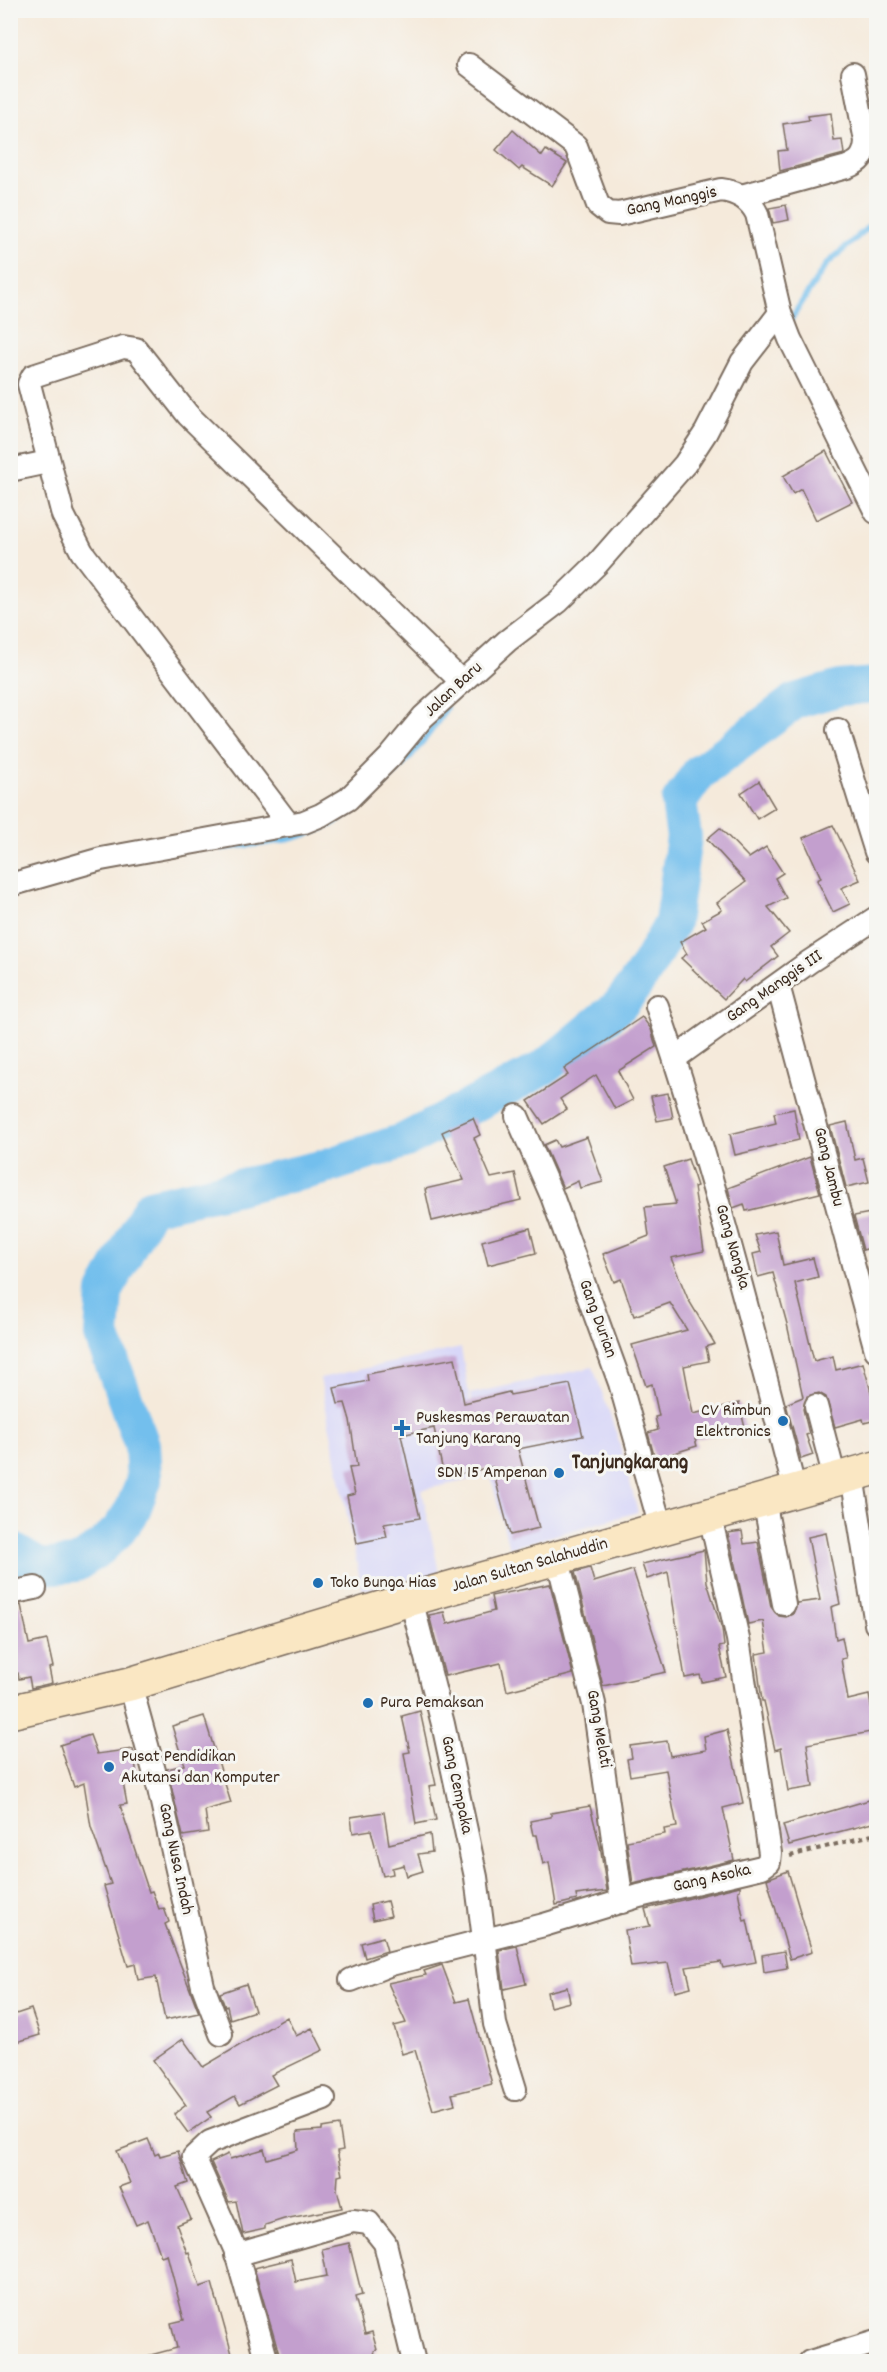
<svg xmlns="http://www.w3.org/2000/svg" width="887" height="2372" font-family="Dekko,sans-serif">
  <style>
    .built { fill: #d8d7f8 }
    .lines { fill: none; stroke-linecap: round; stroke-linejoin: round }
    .stream { stroke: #73bfed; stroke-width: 6 }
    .river { stroke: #73bfed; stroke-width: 36 }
    .building { fill: #c39fce }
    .minor-casing { stroke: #7c6d60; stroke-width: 26 }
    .secondary-casing { stroke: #7c6d60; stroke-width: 36 }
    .path { stroke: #7c6d60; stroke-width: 4; stroke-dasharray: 4.5 4.5; stroke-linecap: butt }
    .minor { stroke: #fff; stroke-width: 22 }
    .secondary { stroke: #fae7c3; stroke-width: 33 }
    .poi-dot { fill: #1f6fb2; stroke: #f6f6f2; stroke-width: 2 }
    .labels { text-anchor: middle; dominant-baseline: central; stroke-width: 6; stroke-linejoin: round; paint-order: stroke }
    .street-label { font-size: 18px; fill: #3b2a1e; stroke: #f6f6f2 }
    .poi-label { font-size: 18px; fill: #3b2a1e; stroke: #f6f6f2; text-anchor: start }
    .quarter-label { font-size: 21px; font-weight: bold; fill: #3b2a1e; stroke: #f6f6f2 }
  </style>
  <rect width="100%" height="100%" fill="#f6f6f2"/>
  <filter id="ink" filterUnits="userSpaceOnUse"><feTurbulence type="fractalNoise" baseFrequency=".0167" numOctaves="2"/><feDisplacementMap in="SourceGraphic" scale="12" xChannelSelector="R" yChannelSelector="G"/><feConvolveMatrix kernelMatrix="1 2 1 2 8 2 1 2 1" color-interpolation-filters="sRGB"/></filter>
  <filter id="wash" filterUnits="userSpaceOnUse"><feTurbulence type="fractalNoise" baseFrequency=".008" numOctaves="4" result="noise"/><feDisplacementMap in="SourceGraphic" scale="24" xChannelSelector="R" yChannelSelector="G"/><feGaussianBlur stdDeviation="1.35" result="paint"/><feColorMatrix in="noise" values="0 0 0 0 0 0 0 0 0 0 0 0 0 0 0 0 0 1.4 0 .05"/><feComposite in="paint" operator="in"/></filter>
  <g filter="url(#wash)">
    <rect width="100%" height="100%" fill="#f5eadb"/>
    <g class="built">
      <path d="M461 1348 483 1477 422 1490 439 1573 362 1590 320 1378Z"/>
      <path d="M593 1367 617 1435 638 1512 509 1548 470 1394Z"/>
    </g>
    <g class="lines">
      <g class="stream">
        <path d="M789 322 826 265 876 220"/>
        <path d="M222 848C256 844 293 842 325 827 367 809 423 747 446 708"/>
      </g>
      <path class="river" d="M10 1549 40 1567 76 1564 99 1549 119 1530 133 1509 144 1480 142 1445 102 1335 105 1292 150 1207 321 1168 406 1140 544 1068 620 1005 645 971 672 923 684 837 679 802 699 773 795 701 840 688 876 685"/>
    </g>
    <g id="blocks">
      <g class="building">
        <path d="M831 113 834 141 842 140 844 154 780 171 778 151 787 150 783 124 809 120 808 116Z"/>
        <path d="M513 130 542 156 546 150 567 163 552 186 522 167 519 170 496 150Z"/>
        <path d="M786 205 789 220 773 223 769 208Z"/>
        <path d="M826 451 852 502 816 520 801 489 793 494 783 476Z"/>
        <path d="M759 781 775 808 757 819 741 793Z"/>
        <path d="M833 825 860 880 841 888 850 904 833 912 817 880 821 878 803 838Z"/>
        <path d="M720 828 749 858 766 847 783 873 775 878 786 898 768 907 789 933 771 947 778 956 745 982 743 979 724 999 681 958 687 954 680 942 706 927 702 921 722 910 717 903 746 882 707 839Z"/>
        <path d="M642 1017 651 1029 656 1047 618 1071 633 1100 615 1109 596 1075 560 1099 567 1109 544 1124 528 1101 568 1075 564 1069Z"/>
        <path d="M668 1093 673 1118 657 1121 651 1096Z"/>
        <path d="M794 1109 799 1140 735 1155 730 1134 776 1123 774 1113Z"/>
        <path d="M473 1118 480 1135 474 1138 491 1178 515 1173 521 1200 432 1221 425 1189 464 1180 442 1132Z"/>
        <path d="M847 1122 855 1160 863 1158 869 1182 846 1187 830 1126Z"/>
        <path d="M587 1137 603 1182 580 1188 578 1181 563 1188 544 1145 555 1140 559 1147Z"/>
        <path d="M810 1157 820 1193 746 1211 744 1204 733 1208 728 1188Z"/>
        <path d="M688 1159 697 1186 694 1187 704 1251 671 1258 688 1299 715 1344 706 1347 709 1361 684 1366 693 1414 739 1403 745 1428 695 1439 697 1446 655 1459 648 1433 658 1430 655 1417 659 1416 652 1384 646 1386 632 1345 687 1330 670 1303 634 1316 621 1279 614 1282 603 1254 649 1236 645 1207 676 1204 664 1167Z"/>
        <path d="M876 1212V1232L867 1234 870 1248 863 1250 854 1216Z"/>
        <path d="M530 1228 536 1253 488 1265 482 1241Z"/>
        <path d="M776 1231 783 1265 813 1258 818 1277 795 1283 814 1361 833 1356 836 1370 863 1363 874 1403 876 1402V1420L864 1423 863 1419 835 1427 826 1397 819 1393 807 1396 803 1409 809 1434 806 1435 813 1455 801 1459 786 1404 803 1397 787 1324 773 1273 758 1277 753 1254 761 1252 755 1235Z"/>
        <path d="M455 1358 464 1403 509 1392 510 1395 570 1384 583 1436 518 1449 539 1528 510 1535 492 1467 444 1477 434 1428 401 1435 420 1518 384 1524 387 1537 357 1543 347 1496 355 1494 349 1468 357 1467 350 1420 345 1403 338 1404 334 1388 368 1381 367 1374Z"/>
        <path d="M742 1531 744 1544 758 1542 771 1607 779 1616 786 1617 793 1614 797 1603 820 1600 808 1537 826 1533 840 1604 831 1607 836 1639 842 1637 846 1658 841 1659 848 1700 869 1695 876 1731 807 1744 813 1787 788 1791 781 1748 775 1750 764 1701H762L756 1654 768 1652 763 1621 748 1624 728 1533Z"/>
        <path d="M704 1550 707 1582 722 1629 724 1646 719 1647 726 1677 702 1682 700 1675 685 1678 668 1572 647 1579 642 1564Z"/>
        <path d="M590 1568 594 1582 633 1570 666 1672 603 1686 575 1572Z"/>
        <path d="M550 1584 573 1674 507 1691 501 1663 445 1676 429 1615 444 1612 447 1624 494 1611 491 1596Z"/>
        <path d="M21 1605 29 1644 47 1640 53 1667 49 1668 52 1683 31 1688 29 1677 19 1679 18 1673 10 1674V1606Z"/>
        <path d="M420 1711 436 1785 429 1786 436 1820 416 1824 404 1753 410 1752 402 1716Z"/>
        <path d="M204 1716 231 1803 205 1810 208 1832 183 1836 167 1769 184 1765 172 1726Z"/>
        <path d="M727 1730 743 1803 723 1808 734 1860 633 1884 627 1841 665 1834 664 1829 677 1827 666 1770 630 1776 627 1759 632 1758 630 1746 667 1741 670 1756 706 1750 704 1736Z"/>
        <path d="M90 1735 97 1754 133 1749 137 1775 122 1777 127 1804 120 1805 149 1892 152 1891 159 1909 164 1908 169 1922 165 1924 199 2013 165 2020 156 1977 138 1980 135 1964 128 1966 104 1886 111 1884 91 1827 84 1783 74 1787 60 1745Z"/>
        <path d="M876 1798V1822L789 1845 783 1825Z"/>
        <path d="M590 1806 600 1846 607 1891 576 1895 577 1900 556 1905 549 1862 543 1864 537 1835H533L530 1821 551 1817V1813Z"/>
        <path d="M384 1812 389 1844 430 1834 432 1852 418 1854 423 1871 407 1876 404 1865 392 1868 393 1874 383 1876 371 1830 353 1833 351 1817Z"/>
        <path d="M788 1871 812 1952 790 1959 767 1879Z"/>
        <path d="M740 1886V1890L738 1891 744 1921 747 1920 756 1962 723 1968 721 1962 686 1967 691 1987 675 1991 668 1963 631 1967 625 1930 650 1926 645 1909Z"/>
        <path d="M387 1901 391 1916 373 1920 370 1905Z"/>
        <path d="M383 1937 387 1951 365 1958 361 1943Z"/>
        <path d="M517 1946 526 1984 504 1989 499 1950Z"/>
        <path d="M784 1951 787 1968 764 1972 762 1955Z"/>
        <path d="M442 1965 456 2002 469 1999 492 2084 452 2094 455 2104 433 2110 415 2050 402 2054 394 2026 406 2023 388 1983 426 1975 424 1971Z"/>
        <path d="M246 1984 255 2011 230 2019 227 2006 225 2007 220 1993Z"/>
        <path d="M567 1987 570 2002 550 2007 547 1992Z"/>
        <path d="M31 2009 40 2035 10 2044V2016Z"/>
        <path d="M287 2017 296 2036 312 2028 323 2050 271 2075 277 2085 240 2104 235 2096 207 2112 211 2117 188 2133 174 2114 186 2105 153 2060 183 2039 203 2067Z"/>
        <path d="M339 2125 343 2150 337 2151 342 2175 338 2176 337 2190 342 2208 284 2219 265 2225V2229L243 2234 236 2201 229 2202 211 2162 228 2154 230 2159 264 2149 267 2159 298 2150 297 2132 322 2130V2128Z"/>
        <path d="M148 2139 155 2155 159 2153 160 2156 178 2151 188 2183 177 2187 191 2219 177 2225 187 2253 189 2252 200 2287 212 2283 234 2361H148L147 2356 177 2348 171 2323 184 2320 167 2254 161 2256 148 2220 136 2225 119 2187 130 2183 117 2151Z"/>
        <path d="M349 2243 362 2295 355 2297 365 2334 372 2332 377 2350 374 2351 377 2361H281L254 2268 291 2259 296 2282 327 2276 322 2249Z"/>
      </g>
    </g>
  </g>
  <g filter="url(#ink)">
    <use href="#blocks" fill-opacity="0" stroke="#7c6d60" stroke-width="1.5"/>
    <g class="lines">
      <defs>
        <g id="minor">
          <path d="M469 65 576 146 598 205 608 213 619 214 721 190C737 192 750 199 757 214L780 313 790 339 876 512"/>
          <path d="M741 196 847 167C860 162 865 156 866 141L853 74"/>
          <path d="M10 470 48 462"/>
          <path d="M838 730 876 852"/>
          <path d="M289 825 82 552 63 515 29 384 33 376 123 347 136 349 188 415 462 682"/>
          <path d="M10 885 101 859 304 822 321 815 348 799 390 757 423 717 507 641 558 602 598 563 685 464 706 432 742 362 780 313"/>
          <path d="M778 985 876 1350"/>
          <path d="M657 1006C711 1165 753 1328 795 1491"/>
          <path d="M675 1058 809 962 876 918"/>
          <path d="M517 1116 552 1196 620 1383 661 1528"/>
          <path d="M816 1406 835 1479"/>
          <path d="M852 1476 876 1624"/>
          <path d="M764 1500 784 1604"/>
          <path d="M558 1560 594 1704 622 1902"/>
          <path d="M10 1593 35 1588"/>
          <path d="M411 1599 443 1724 476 1877 495 2024 515 2089"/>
          <path d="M130 1684 159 1789 203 1986 221 2034"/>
          <path d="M351 1980 391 1964 544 1925 639 1896 762 1867 769 1862 770 1853 738 1639 710 1516"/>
          <path d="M236 2255 353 2221 369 2223 385 2243 414 2362"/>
          <path d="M267 2362 235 2249 194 2157 210 2142 324 2099"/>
          <path d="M810 2362 876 2342"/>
        </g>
        <path id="secondary" d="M10 1712 130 1684 411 1599 876 1468"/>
      </defs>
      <use href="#minor" class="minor-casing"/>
      <use href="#secondary" class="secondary-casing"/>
      <path class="path" d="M790 1856 876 1834"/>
      <use href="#minor" class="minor"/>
      <use href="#secondary" class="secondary"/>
    </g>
  </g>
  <g class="poi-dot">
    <circle cx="783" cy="1421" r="6"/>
    <path d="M399 1419h6v6h6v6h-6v6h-6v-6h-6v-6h6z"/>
    <circle cx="559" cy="1473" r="6"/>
    <circle cx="318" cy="1583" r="6"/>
    <circle cx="368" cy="1703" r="6"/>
    <circle cx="109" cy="1767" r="6"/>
  </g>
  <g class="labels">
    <g class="street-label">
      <text transform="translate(672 202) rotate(-12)">Gang Manggis</text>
      <text transform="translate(454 690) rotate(-43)">Jalan Baru</text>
      <text transform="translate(775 987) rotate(-35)">Gang Manggis III</text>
      <text transform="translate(828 1167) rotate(76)">Gang Jambu</text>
      <text transform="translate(732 1247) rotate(74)">Gang Nangka</text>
      <text transform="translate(597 1319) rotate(70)">Gang Durian</text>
      <text transform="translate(530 1566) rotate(-16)">Jalan Sultan Salahuddin</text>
      <text transform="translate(598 1729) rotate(80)">Gang Melati</text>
      <text transform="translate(456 1785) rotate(78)">Gang Cempaka</text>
      <text transform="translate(175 1859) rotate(78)">Gang Nusa Indah</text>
      <text transform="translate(712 1879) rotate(-13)">Gang Asoka</text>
    </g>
    <g class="poi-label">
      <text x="771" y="1411" text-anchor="end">CV Rimbun<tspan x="771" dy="21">Elektronics</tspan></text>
      <text x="416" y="1418">Puskesmas Perawatan<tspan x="416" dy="21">Tanjung Karang</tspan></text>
      <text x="547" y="1473" text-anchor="end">SDN 15 Ampenan</text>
      <text x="330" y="1583">Toko Bunga Hias</text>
      <text x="380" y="1703">Pura Pemaksan</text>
      <text x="121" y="1757">Pusat Pendidikan<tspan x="121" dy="21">Akutansi dan Komputer</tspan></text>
    </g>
    <g class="quarter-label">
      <text x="630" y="1464">Tanjungkarang</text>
    </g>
  </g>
  <rect width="887" height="2372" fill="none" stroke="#f6f6f2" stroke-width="36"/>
</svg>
